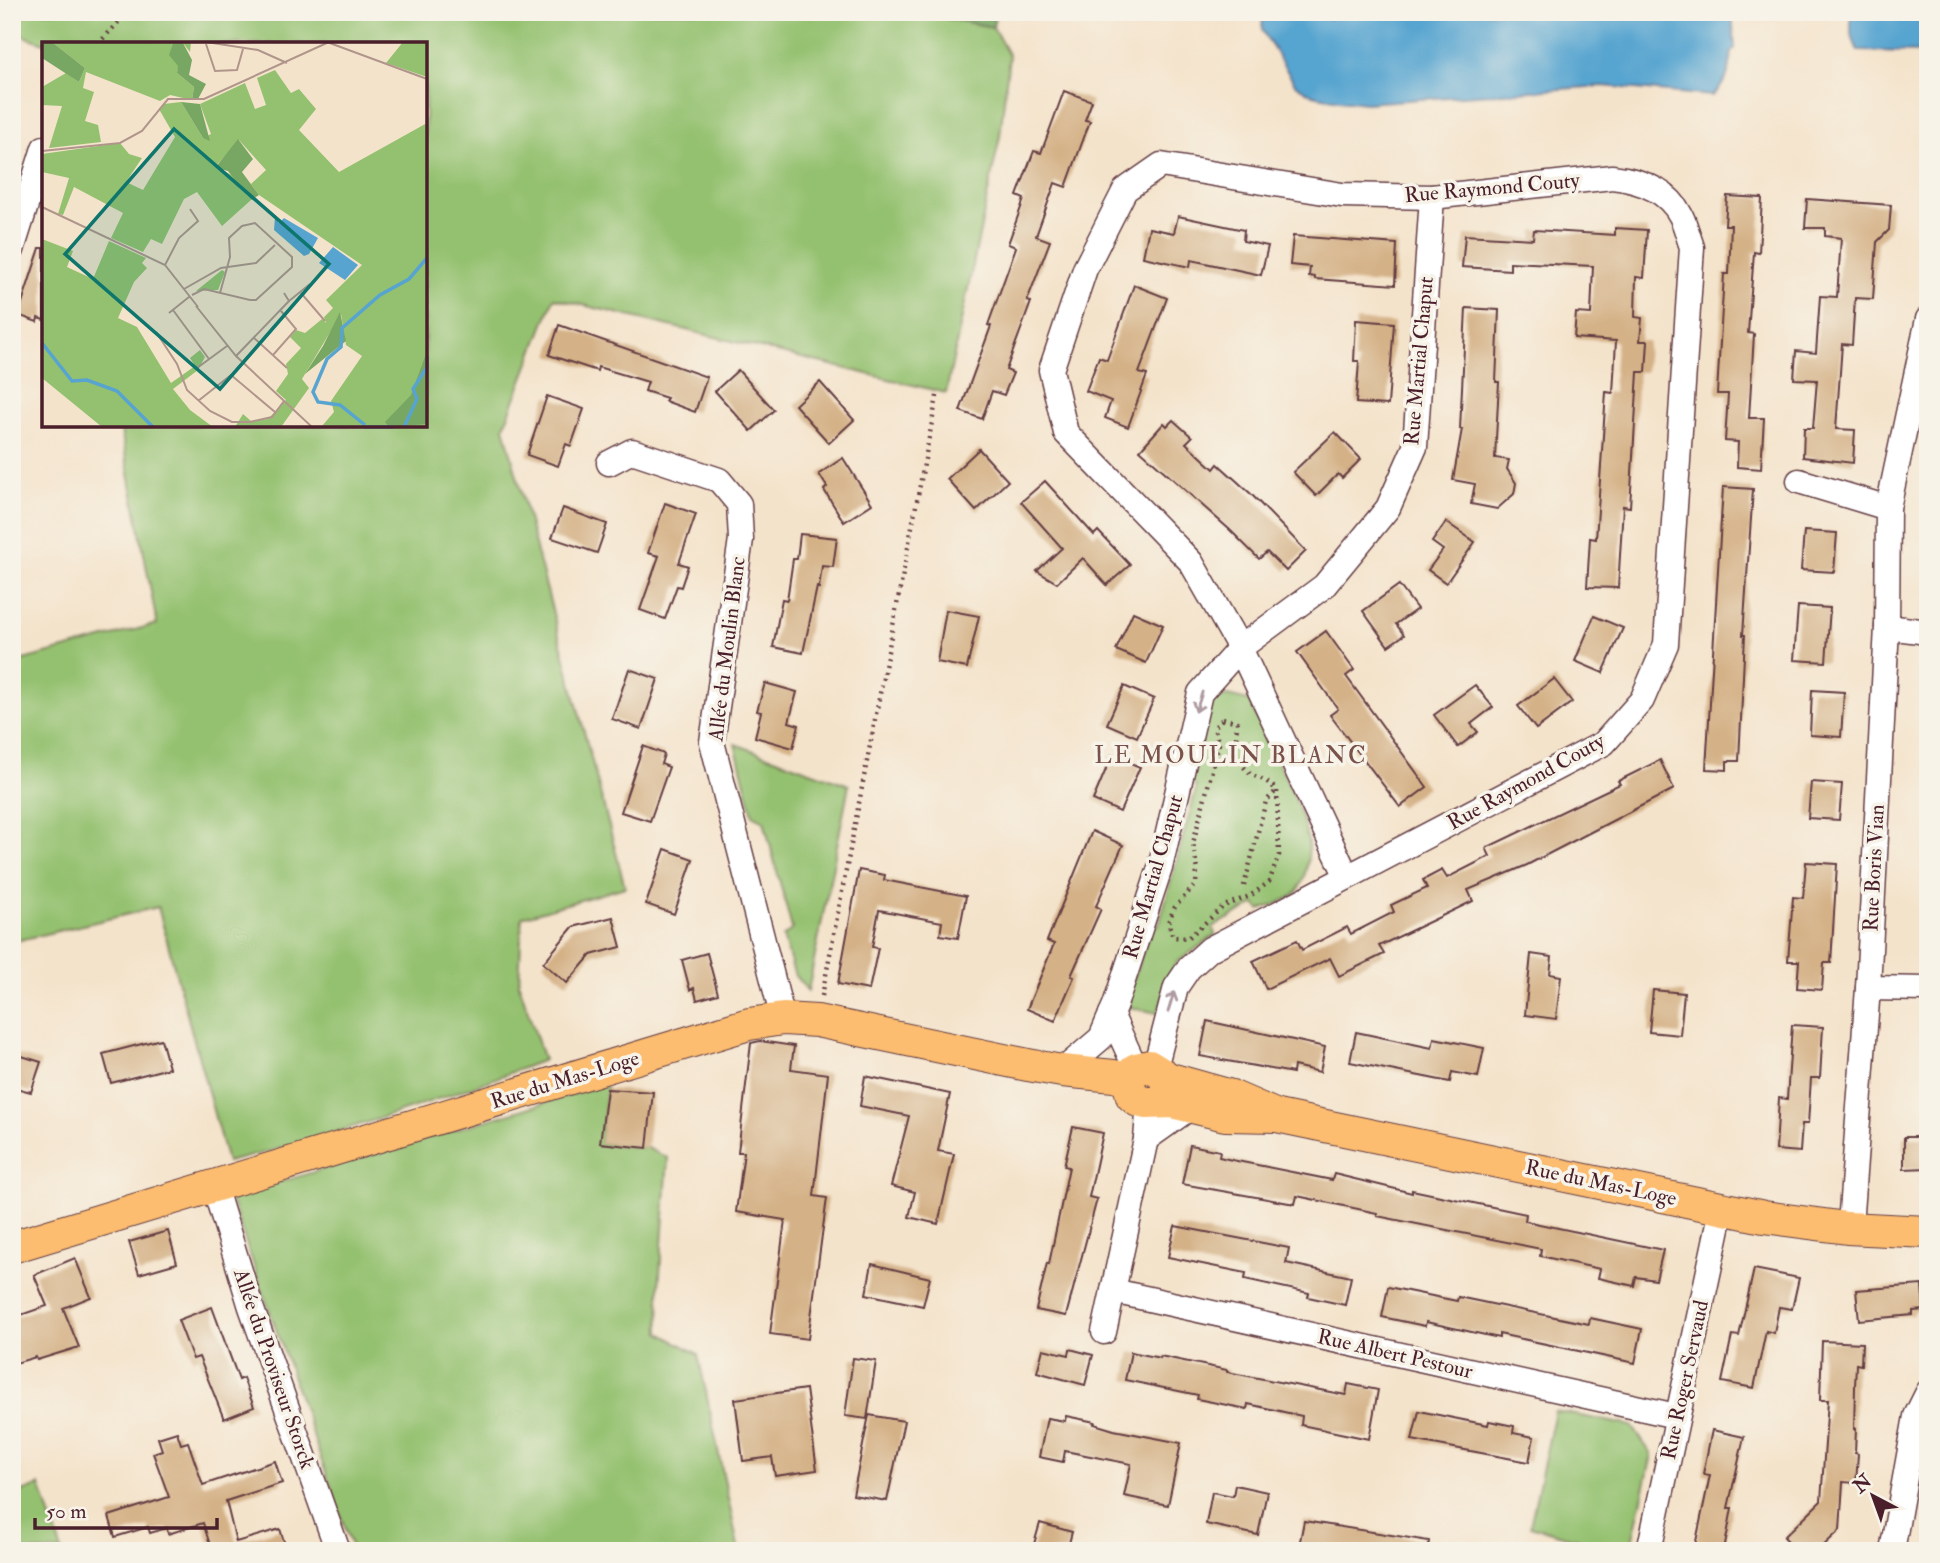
<svg xmlns="http://www.w3.org/2000/svg" width="1940" height="1563" font-family="'IM FELL Double Pica',serif">
  <style>
    .green { fill: #94c16f; stroke: #6f704d; stroke-width: 2 }
    .forest { fill: #77a762; stroke: #606346; stroke-width: 2 }
    .water { fill: #57a4d0; stroke: #50627e; stroke-width: 2 }
    .building { fill: #d4b186 }
    .lines { fill: none; stroke-linecap: round; stroke-linejoin: round }
    .minor-casing { stroke: #643c43; stroke-width: 27 }
    .major-casing { stroke: #643c43; stroke-width: 34 }
    .path { stroke: #643c43; stroke-width: 4.5; stroke-dasharray: 2 5; stroke-linecap: butt }
    .minor { stroke: #fff; stroke-width: 24 }
    .major { stroke: #fcbd6f; stroke-width: 32 }
    .oneway { stroke: #ae9aa0 }
    .labels { text-anchor: middle; dominant-baseline: central; stroke-width: 7; stroke-linejoin: round; paint-order: stroke }
    .street-label { font-size: 21px; fill: #4a1f2b; stroke: #f7f3e8 }
    .quarter-label { font-size: 24px; letter-spacing: 2px; fill: #7a524b; stroke: #f7f3e8 }
    .inset-river { fill: none; stroke: #57a4d0; stroke-width: 3.5 }
    .inset-road { fill: none; stroke: #b0958b; stroke-width: 2 }
    .view { fill: #0f766e; fill-opacity: 0.15; stroke: #0f766e; stroke-width: 3.5 }
    .inset-edge { fill: none; stroke: #4a1f2b; stroke-width: 3.5 }
  </style>
  <rect width="100%" height="100%" fill="#f7f3e8"/>
  <filter id="ink" filterUnits="userSpaceOnUse"><feTurbulence type="fractalNoise" baseFrequency=".0143" numOctaves="2"/><feDisplacementMap in="SourceGraphic" scale="14" xChannelSelector="R" yChannelSelector="G"/><feConvolveMatrix kernelMatrix="1 2 1 2 8 2 1 2 1" color-interpolation-filters="sRGB"/></filter>
  <filter id="wash" filterUnits="userSpaceOnUse"><feTurbulence type="fractalNoise" baseFrequency=".00686" numOctaves="4" result="noise"/><feDisplacementMap in="SourceGraphic" scale="28" xChannelSelector="R" yChannelSelector="G"/><feGaussianBlur stdDeviation="1.57" result="paint"/><feColorMatrix in="noise" values="0 0 0 0 0 0 0 0 0 0 0 0 0 0 0 0 0 1.4 0 .05"/><feComposite in="paint" operator="in"/></filter>
  <g filter="url(#wash)">
    <rect width="100%" height="100%" fill="#f4e3cb"/>
    <g class="green">
      <path d="M12 12H533L534 17 544 12H913L993 27 1009 56 1000 136 946 393 554 298 504 427 625 887 522 917 519 984 544 1060C440 1100 335 1136 227 1162L158 907 12 942V663L157 624 120 425H425V44H47L12 32Z"/>
      <path d="M1227 696 1249 701C1267 746 1296 789 1307 837 1311 851 1306 882 1295 894 1287 901 1270 906 1260 910L1255 904 1213 927 1215 935 1176 963 1157 1013 1125 1006 1152 923 1159 925 1197 786 1189 783 1211 701Z"/>
      <path d="M735 744 849 785 808 991 795 976 783 937 792 929 764 821 753 815Z"/>
      <path d="M604 1085 607 1089 600 1143 647 1148 668 1158 659 1288 660 1333 698 1354 739 1551H353L230 1197Z"/>
      <path d="M1555 1411 1632 1426 1652 1455 1630 1551H1613V1549L1530 1526Z"/>
      <path d="M40 1485 62 1551H12V1496Z"/>
    </g>
    <path class="forest" d="M913 12H996L993 27Z"/>
    <g class="water">
      <path d="M1263 12H1318L1329 19 1331 12H1732L1735 49 1731 52C1731 71 1726 83 1712 96L1602 86 1366 103 1339 100 1313 95 1295 84 1262 30Z"/>
      <path d="M1851 12H1928V52L1858 51 1851 34Z"/>
    </g>
    <g id="blocks">
      <g class="building">
        <path d="M1064 91 1092 101 1085 120 1090 121 1066 187 1055 183 1036 236 1050 241 1027 301 1031 302 1006 370 1013 373 1004 395 992 391 982 419 960 411 991 326 988 325 1016 247 1008 244 1024 199 1017 196 1034 151 1041 153Z"/>
        <path d="M1727 196 1762 198 1759 253 1754 252 1748 333 1754 334 1749 418H1764L1761 469 1737 467 1738 442 1725 441 1728 394H1717L1724 274H1729L1731 225H1725Z"/>
        <path d="M1807 199 1891 205 1889 230 1877 242 1873 299 1855 298 1852 345 1842 344 1836 429 1855 430 1853 463 1803 457 1804 428H1813L1817 380 1794 379 1796 351 1816 353 1820 296 1837 297 1841 238 1825 236V228H1805Z"/>
        <path d="M1178 216 1244 230 1243 241 1268 246 1261 275 1191 260 1190 267 1143 257 1149 228 1174 233Z"/>
        <path d="M1615 228 1647 230 1644 278 1636 277 1635 317 1642 318 1640 341H1648L1646 372H1638L1630 507 1623 506 1618 588 1587 587 1590 538 1596 539 1606 392 1613 393 1616 341 1574 338 1576 313 1591 314 1593 266 1510 262V270L1462 267 1465 235 1533 239 1534 230 1615 235Z"/>
        <path d="M1293 236 1397 244 1395 285 1315 279V277L1309 276 1310 267 1290 265Z"/>
        <path d="M40 248H44V320L38 318 37 322 18 315Z"/>
        <path d="M1134 285 1167 298 1139 373 1147 375 1128 427 1105 418 1111 401 1086 391 1099 357 1107 360Z"/>
        <path d="M1466 308 1499 310 1496 382H1499L1495 458 1509 460 1507 469 1516 483 1514 494 1497 509 1471 504 1475 484 1453 480 1462 429H1460Z"/>
        <path d="M1356 320 1394 323 1388 405 1356 403 1359 361H1354Z"/>
        <path d="M559 325 707 377 695 412 665 401 667 398 645 391 648 382 598 367 597 371 549 355Z"/>
        <path d="M738 370 774 410 751 431 715 391Z"/>
        <path d="M820 382 854 420 829 443 795 405Z"/>
        <path d="M547 396 584 409 571 446 566 444 558 466 527 455Z"/>
        <path d="M1173 420 1192 437 1186 443 1214 469 1218 464 1251 494 1306 551 1286 571 1267 552 1259 559 1230 530 1140 450 1164 423 1167 426Z"/>
        <path d="M1335 432 1361 459 1342 478 1338 474 1316 496 1293 472Z"/>
        <path d="M979 449 1008 481 976 511 947 479Z"/>
        <path d="M843 458 872 504 844 522 824 490 827 487 819 474Z"/>
        <path d="M1045 481 1094 535 1098 531 1130 565 1107 585 1083 558 1057 583 1037 571 1062 548 1021 502Z"/>
        <path d="M1723 487 1753 489 1743 635H1745L1739 761H1727V770L1706 769Z"/>
        <path d="M665 503 696 514 679 563 688 566 681 587 677 586 665 619 640 610 659 556 648 553Z"/>
        <path d="M563 508 607 524 597 553 552 538Z"/>
        <path d="M1446 522 1475 542 1446 583 1428 570 1443 550 1432 542Z"/>
        <path d="M1804 531 1837 533 1834 572 1801 570Z"/>
        <path d="M800 534 837 538 833 567 822 566 819 588 817 587 803 653 773 647 782 599 787 600 793 559H797Z"/>
        <path d="M1399 585 1417 609 1396 624 1404 635 1388 646 1363 611Z"/>
        <path d="M1798 606 1830 608 1826 662 1794 660Z"/>
        <path d="M946 610 979 616 967 668 937 662Z"/>
        <path d="M1133 612 1163 625 1146 663 1116 650Z"/>
        <path d="M1594 616 1623 628 1603 673 1575 661Z"/>
        <path d="M1326 631 1354 670 1346 676 1427 787 1400 807 1330 715 1338 709 1297 652Z"/>
        <path d="M629 669 658 679 641 729 612 719Z"/>
        <path d="M1554 679 1572 702 1536 729 1518 706Z"/>
        <path d="M765 683 797 692 789 722 799 725 793 748 755 737 761 712 757 711Z"/>
        <path d="M1475 685 1493 707 1471 724 1478 732 1458 747 1434 715Z"/>
        <path d="M1124 686 1154 699 1137 737 1107 724Z"/>
        <path d="M1812 690 1844 692 1841 737 1810 735Z"/>
        <path d="M643 746 664 754 661 764 669 767 650 821 621 812Z"/>
        <path d="M1112 755 1140 767 1120 812 1093 800Z"/>
        <path d="M1660 760 1674 789 1527 865 1468 890 1473 901 1379 946 1384 954 1339 976 1330 958 1266 989 1253 961 1297 940 1302 950 1347 927 1351 934 1394 912 1391 905 1427 888 1423 880 1442 870 1447 878 1490 856 1486 848 1620 784 1618 781Z"/>
        <path d="M1811 782 1842 784 1839 820 1808 818Z"/>
        <path d="M1092 831 1123 845 1096 906 1101 909 1071 976 1074 977 1055 1021 1027 1009 1054 944 1047 941Z"/>
        <path d="M665 849 693 859 674 914 646 904Z"/>
        <path d="M1806 862 1837 864 1831 963H1824L1822 990 1797 988 1799 961H1788L1793 897 1803 898Z"/>
        <path d="M859 870 885 875 884 880 966 896 958 938 940 935 942 922 879 910 872 947 878 948 869 990 838 984Z"/>
        <path d="M613 917 621 947 591 955 567 983 543 963 573 927Z"/>
        <path d="M707 953 718 994 697 1000 694 988 690 990 682 960Z"/>
        <path d="M1531 954 1552 957 1550 974 1561 976 1556 1019 1525 1015Z"/>
        <path d="M1653 990 1684 993 1680 1035 1649 1032Z"/>
        <path d="M1207 1021 1325 1047 1320 1072 1294 1066 1293 1073 1200 1056Z"/>
        <path d="M1792 1025 1823 1027 1820 1078H1811L1808 1124H1802L1800 1152 1776 1150 1779 1098 1787 1099Z"/>
        <path d="M1356 1032 1432 1048 1434 1038 1484 1048 1478 1077 1452 1072 1450 1082 1350 1062Z"/>
        <path d="M161 1039 169 1068 111 1083 103 1054Z"/>
        <path d="M760 1041 794 1046 791 1069 828 1074 814 1196 827 1198 808 1339 770 1334 785 1220 736 1212 744 1152H738L751 1043Z"/>
        <path d="M12 1053 41 1062 31 1092 12 1087Z"/>
        <path d="M865 1076 950 1094 938 1151 954 1154 938 1224 909 1217 915 1192 891 1186 909 1116 860 1106Z"/>
        <path d="M607 1089 653 1092 647 1148 600 1143Z"/>
        <path d="M1073 1127 1103 1133 1089 1197 1097 1199 1066 1316 1036 1310 1047 1263 1049 1264 1069 1167 1064 1166Z"/>
        <path d="M1904 1137H1928V1168L1904 1169Z"/>
        <path d="M1190 1145 1220 1151 1219 1157 1232 1160 1332 1180 1334 1174 1412 1193V1190L1526 1214 1525 1221 1663 1250 1656 1280 1636 1277 1634 1286 1598 1278 1600 1269 1540 1256 1541 1249 1377 1216V1213L1297 1196 1295 1204 1182 1184Z"/>
        <path d="M1175 1226 1289 1248 1286 1263 1351 1277 1345 1305 1308 1297 1309 1293 1245 1279 1246 1273 1168 1257Z"/>
        <path d="M168 1231 177 1263 139 1274 129 1242Z"/>
        <path d="M75 1258 91 1297 63 1308 79 1347 37 1360 36 1357 12 1364V1318L47 1306 34 1275Z"/>
        <path d="M872 1264 930 1278 923 1306 866 1294Z"/>
        <path d="M1754 1269 1799 1278 1792 1309 1779 1307 1774 1333 1766 1331 1754 1388 1722 1382 1732 1335 1739 1336Z"/>
        <path d="M1922 1285 1924 1310 1913 1311V1315L1859 1320 1856 1290Z"/>
        <path d="M1388 1287 1457 1301 1458 1297 1589 1324 1590 1318 1642 1329 1635 1363 1499 1334V1338L1426 1322 1425 1326 1382 1317Z"/>
        <path d="M212 1307 239 1380 243 1378 254 1407 224 1419 199 1357 193 1359 178 1320Z"/>
        <path d="M1822 1341 1862 1343 1861 1365 1856 1364 1855 1387 1854 1429H1856L1855 1453 1858 1454 1856 1483 1843 1482 1840 1530 1818 1551H1798L1784 1537 1821 1501 1828 1400H1820Z"/>
        <path d="M1043 1349 1069 1355 1070 1349 1093 1355 1085 1385 1037 1372Z"/>
        <path d="M1131 1352 1160 1358V1356L1227 1370V1372L1346 1395 1348 1384 1378 1390 1369 1439 1301 1425 1302 1416 1248 1404 1247 1409 1197 1399 1198 1395 1125 1380Z"/>
        <path d="M853 1358 876 1361 867 1419 845 1416Z"/>
        <path d="M806 1389 817 1470 775 1476 772 1457 743 1461 735 1399Z"/>
        <path d="M1419 1411 1488 1425 1489 1421 1514 1426 1513 1433 1534 1437 1529 1462 1412 1440Z"/>
        <path d="M869 1415 904 1421 887 1501 853 1495Z"/>
        <path d="M1066 1416 1095 1422 1094 1424 1114 1430 1181 1443 1168 1505 1124 1496 1131 1464 1065 1451 1063 1462 1039 1457 1047 1418 1065 1421Z"/>
        <path d="M1712 1430 1744 1437 1728 1508H1732L1724 1551H1694L1710 1475 1703 1474Z"/>
        <path d="M177 1432 181 1444 188 1442 203 1485 275 1461 282 1483 226 1501 236 1542 280 1529 287 1551H212L203 1523 168 1534 167 1528 150 1533 148 1527 115 1537 109 1516 169 1497 153 1453 162 1450 158 1438Z"/>
        <path d="M1235 1485 1267 1492 1258 1535 1206 1524 1212 1492 1233 1496Z"/>
        <path d="M1304 1521 1429 1541 1428 1551H1298Z"/>
        <path d="M1040 1523 1072 1532 1067 1551H1032Z"/>
      </g>
    </g>
  </g>
  <g filter="url(#ink)">
    <use href="#blocks" fill-opacity="0" stroke="#643c43" stroke-width="2"/>
    <g class="lines">
      <defs>
        <g id="minor">
          <path d="M12 250 44 148"/>
          <path d="M609 463 632 451 719 480 739 504 741 539 712 742 783 1019"/>
          <path d="M1799 481 1888 508 1887 627 1868 988 1851 1212 1847 1228"/>
          <path d="M1888 508 1928 319"/>
          <path d="M1887 627 1928 632"/>
          <path d="M1868 988 1928 989"/>
          <path d="M1111 1014 1136 1069"/>
          <path d="M1155 1068 1176 987 1189 968 1210 949 1604 743 1642 700 1666 644 1692 247C1688 237 1686 226 1681 216 1668 190 1639 180 1612 177L1432 197 1342 195 1161 165 1125 190 1085 269 1051 370 1066 433 1191 562 1240 648 1347 877"/>
          <path d="M1062 1071 1101 1038 1115 1005 1160 868 1200 693 1240 648 1324 586 1388 508 1415 447 1432 197"/>
          <path d="M1146 1139 1191 1107"/>
          <path d="M214 1186 251 1307 338 1551"/>
          <path d="M1113 1291 1676 1416"/>
          <path d="M1104 1332 1146 1139 1148 1115 1146 1103"/>
          <path d="M1649 1551 1722 1209"/>
          <path d="M1892 1551 1916 1416 1928 1392"/>
        </g>
        <g id="major">
          <path d="M1277 1116 1231 1096 1170 1079 1149 1066 1136 1069 1128 1080 1132 1096 1138 1101 1146 1103 1172 1102 1225 1115 1277 1116 1764 1217 1847 1228 1928 1232"/>
          <path d="M12 1247 749 1024 783 1019 817 1021 1028 1065 1062 1071 1114 1076 1128 1080"/>
        </g>
      </defs>
      <use href="#minor" class="minor-casing"/>
      <use href="#major" class="major-casing"/>
      <g class="path">
        <path d="M98 44 128 12"/>
        <path d="M1223 718 1237 722 1235 757 1250 774 1266 781 1277 790 1279 855 1269 882 1250 896 1224 906 1188 938 1173 937 1168 922 1175 907 1196 884 1197 868 1193 843 1219 744 1214 728Z"/>
        <path d="M1244 886 1266 801 1277 790"/>
        <path d="M822 996 938 391"/>
      </g>
      <use href="#minor" class="minor"/>
      <use href="#major" class="major"/>
    </g>
    <defs><path id="oneway-shaft" d="M-6 0H5M1.5-3L5.5 0L1.5 3" fill="none" stroke-width="1.6" stroke-linecap="round" stroke-linejoin="round" transform="scale(1.75)"/></defs>
    <g class="oneway">
      <use href="#oneway-shaft" transform="translate(1199 702) rotate(108)"/>
      <use href="#oneway-shaft" transform="translate(1171 1002) rotate(-73)"/>
    </g>
  </g>
  <g class="labels">
    <g class="street-label">
      <text transform="translate(1492 188) rotate(-5)">Rue Raymond Couty</text>
      <text transform="translate(1419 361) rotate(-85)">Rue Martial Chaput</text>
      <text transform="translate(727 649) rotate(-83)">Allée du Moulin Blanc</text>
      <text transform="translate(1526 782) rotate(-29)">Rue Raymond Couty</text>
      <text transform="translate(1874 868) rotate(-87)">Rue Boris Vian</text>
      <text transform="translate(1153 877) rotate(-74)">Rue Martial Chaput</text>
      <text transform="translate(565 1080) rotate(-17)">Rue du Mas-Loge</text>
      <text transform="translate(1601 1183) rotate(12)">Rue du Mas-Loge</text>
      <text transform="translate(1395 1354) rotate(13)">Rue Albert Pestour</text>
      <text transform="translate(274 1369) rotate(71)">Allée du Proviseur Storck</text>
      <text transform="translate(1685 1380) rotate(-78)">Rue Roger Servaud</text>
    </g>
    <g class="quarter-label">
      <text x="1231" y="755">LE MOULIN BLANC</text>
    </g>
  </g>
  <g transform="translate(42 42)">
    <rect width="385" height="385" fill="#f4e3cb"/>
    <path d="M10 0H149L148 10 141 1 135 31 152 45 150 58 128 53 118 59 44 30 41 46 52 50 43 79 56 83 59 100 7 106 20 64 0 63V45L24 31 37 40 43 26ZM361 0H385V35L344 21ZM233 28 249 51 257 47 274 67 257 88 297 130 385 81V385L280 384 292 370 289 359 320 314 304 303 299 272 260 337 267 346 239 385H193L201 372 209 379 226 377 244 358 234 349 246 332 244 322 259 306 248 295 254 288 263 291 280 277 284 281 282 275 291 266 284 258 320 223 217 153 209 142 224 128 197 98 173 125 190 133 209 158 180 184 155 150 142 157 120 202 109 197 101 210 69 196 81 171 32 145 21 173 16 172 27 136 0 130V112L78 101 87 112 100 116 84 140 101 148 133 95 117 67 122 62 139 60 161 96 169 92 158 62 203 41 213 67 224 63 215 36ZM0 197 31 209 25 225 51 237 67 199 104 216 100 221 105 226 92 240 76 276 95 285 129 341 153 324 148 316 158 308 163 315 156 328 131 347 148 368 171 385H60L0 336ZM180 228 183 230 176 248 154 249Z" fill="#94c16f"/>
    <path d="M0 0H10L43 26 37 40 0 16ZM141 1 150 18 147 33 164 42 156 57 150 58 152 45 135 31 136 24 127 13 131 2ZM139 60 158 62 168 99 161 96ZM196 97 211 117 200 130 217 153 209 158 186 129 173 126ZM298 270 304 299 263 332 281 304ZM385 309V382L347 385 343 380 369 353Z" fill="#77a762"/>
    <path d="M233 175 237 181 242 176 276 196 267 212 262 214 232 188ZM291 205 316 223 303 238 277 221Z" fill="#57a4d0"/>
    <path class="inset-river" d="M0 301 30 339 45 338 75 349 111 385M323 383 298 363 276 360 271 350 285 317 299 305 300 286 338 253 367 237 385 216M322 385H351M362 385 375 357 371 347 385 325V314"/>
    <path class="inset-road" d="M164 0 216 8 245 21M285 0 385 37M164 2 173 29 195 28 201 7M0 109 78 101 100 89 126 57H162L287 0M0 165 123 223 156 265M123 223 137 196 156 179 148 167M142 247 179 226 214 221 233 203M259 251 283 279M150 253 162 247 208 258H214L250 225V215L213 181 200 184 187 196 188 215 178 251M247 259 268 242M154 264 194 314 270 385M131 268 167 317M127 271 147 255M114 290 135 322 145 348 168 369 190 380H208L230 375 242 359M212 296 245 326M231 313 254 287 239 269M194 314 247 259 242 251M155 326 185 304M156 359 189 333 233 370"/>
    <path class="view" d="M132 87 287 222 178 347 23 212Z"/>
    <rect width="385" height="385" class="inset-edge"/>
  </g>
  <rect width="1940" height="1563" fill="none" stroke="#f7f3e8" stroke-width="42"/>
  <g transform="translate(1873 1496) rotate(319)" stroke="#f7f3e8" stroke-width="5" paint-order="stroke">
  <path d="M0-5L12 26L0 18L-12 26Z" fill="#4a1f2b"/>
  <text y="-10" font-size="19" font-weight="bold" text-anchor="middle" fill="#4a1f2b">N</text>
  </g>
  <path d="M35 1518v10h182v-10" fill="none" stroke="#4a1f2b" stroke-width="3.5"/>
  <text x="46" y="1518" font-size="21" fill="#4a1f2b" stroke="#f7f3e8" stroke-width="5" paint-order="stroke">50 m</text>
</svg>
